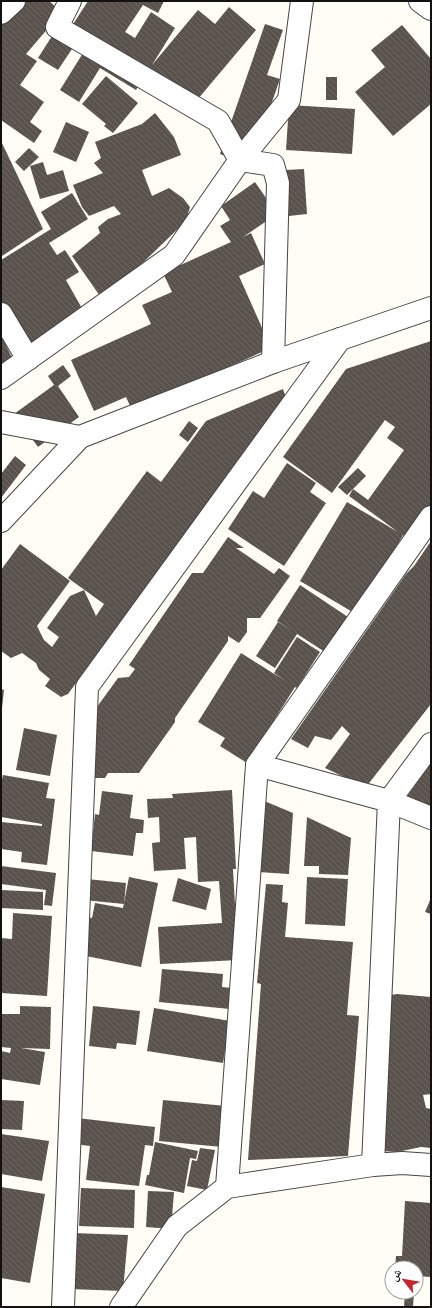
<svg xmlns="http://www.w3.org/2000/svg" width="432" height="1308" font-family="'Noto Serif','Noto Naskh Arabic',serif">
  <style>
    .building { fill: url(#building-back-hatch) }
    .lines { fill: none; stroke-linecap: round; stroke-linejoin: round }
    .minor-casing { stroke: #444; stroke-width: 24 }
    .minor { stroke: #fff; stroke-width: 22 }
  </style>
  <defs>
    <pattern id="building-back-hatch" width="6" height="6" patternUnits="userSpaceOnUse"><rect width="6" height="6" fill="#5a524d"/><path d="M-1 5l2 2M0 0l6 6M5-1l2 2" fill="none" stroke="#6d6662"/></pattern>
  </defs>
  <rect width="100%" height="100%" fill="#fffdf5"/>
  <g class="building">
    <path d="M1 1H49L62 12 26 54 37 61 20 85 44 102 30 122 42 131 34 143 1 120Z"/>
    <path d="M88 1H164L158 13 143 5 125 32 135 38 151 12 175 28 152 65 198 10 215 24 229 7 256 30 192 106 149 70 136 90 100 68 79 102 60 90 83 53 63 40Z"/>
    <path d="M265 24 283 30 267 75 280 79 250 165 220 154Z"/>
    <path d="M402 25 431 59V104L393 136 355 92 385 67 371 50Z"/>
    <path d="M52 36 72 49 58 70 38 58Z"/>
    <path d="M106 76 138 103 113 133 104 126 106 124 82 104Z"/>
    <rect x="326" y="77" width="11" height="23"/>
    <path d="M289 105 355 109 352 154 286 150Z"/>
    <path d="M155 113 174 137 181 155 142 170 152 196 169 188 183 198 190 207 186 221 122 283 100 296 72 256 100 233 98 227 108 219 121 214 114 206 89 216 82 207 73 185 103 173 94 163 101 158 95 142 142 124Z"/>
    <path d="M66 122 89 132 76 162 53 152Z"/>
    <path d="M1 141 43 229 2 256H1Z"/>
    <path d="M29 148 39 157 24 171 15 162Z"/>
    <path d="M43 162 47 175 63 170 69 191 40 199 30 166Z"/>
    <path d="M304 169 307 214 289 216 286 170Z"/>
    <path d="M255 182 277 214 243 237 251 233 265 264 239 276 271 348 132 410 126 397 94 411 71 360 151 324 142 305 172 292 163 273 231 242 220 226 230 220 221 206Z"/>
    <path d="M72 193 88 219 49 243 57 255 65 250 79 272 66 280 84 312 28 350 1 306V260L51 229 41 212Z"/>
    <path d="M1 335 13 360 1 367Z"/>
    <path d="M431 341V507L408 538 403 535 356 614 300 581 347 502 398 532 349 496 353 489 368 500 404 450 387 438 395 427 385 420 332 493 283 457 346 369Z"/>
    <path d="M63 365 71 376 58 386 79 417 38 447 14 414 54 385 48 376Z"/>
    <path d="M283 389 286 398 68 694 61 697 45 686 50 679 39 670 36 663 22 653 11 658 1 651V570L20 544 70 581 37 626 44 640 52 647 59 637 47 628 70 596 84 590 96 616 104 604 68 578 147 471 161 482 206 421Z"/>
    <path d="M189 421 198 428 188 442 179 435Z"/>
    <path d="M15 456 26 465 1 498V474Z"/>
    <path d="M287 463 316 483 310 492 326 503 284 566 228 529 253 491 264 498Z"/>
    <path d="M358 468 366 476 347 495 338 487Z"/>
    <path d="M228 537 244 548H236L274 574 279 568 290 576 260 618H247V632L239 643 228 636V641L175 718V722L139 773H108L105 778H94L86 722 118 678 129 677 135 669 129 665 177 595 192 573H203Z"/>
    <path d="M431 541V704L366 787 325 768 350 734 342 726 331 740 315 736 308 748 291 739 406 574 414 566Z"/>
    <path d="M300 585 348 617 325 652 297 634 275 668 256 656 278 622 294 632 277 621Z"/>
    <path d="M297 637 320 652 297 688 295 687 247 763 220 746 225 738 198 722 241 653 284 680 274 673Z"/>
    <path d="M1 689 4 690 2 708H1Z"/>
    <path d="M24 728 57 735 50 776 16 770Z"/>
    <path d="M431 763V813L403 802Z"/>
    <path d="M3 775 49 783 46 798 55 799 47 865 21 862 22 852 1 849V822L42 826V824L1 817V784Z"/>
    <path d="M232 790 236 869H233L238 960 160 964 158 927 222 923 219 881 198 882 196 837 184 838 186 869 154 871 152 843 160 842 159 817 148 818 147 799 173 798 172 794Z"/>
    <path d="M102 791 133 795 130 818 144 820 143 833H136L133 856 91 851 95 814 99 815Z"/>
    <path d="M262 800 293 813 289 874 258 872Z"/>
    <path d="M307 817 351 838 348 875 319 874V866H304Z"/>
    <path d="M1 866 56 873 52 906 44 905 46 890 1 884Z"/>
    <path d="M129 877 158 883 141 967 81 955 88 917 92 918 95 903 123 908Z"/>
    <path d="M307 877 348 879 345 926 305 924Z"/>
    <path d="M178 878 211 889 206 910 172 901Z"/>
    <path d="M87 879 126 883 124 904 84 900Z"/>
    <path d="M266 884 283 885 282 902 288 903 285 937 353 942 347 1015 359 1016 348 1156 248 1160 261 984 257 983Z"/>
    <path d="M1 890 43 892V910L1 908Z"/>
    <path d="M431 898V914L425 912Z"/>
    <path d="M13 913 52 916 47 996 1 993V938L12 939Z"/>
    <path d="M162 969 223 974 222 987 232 988 230 1009 159 1002Z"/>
    <path d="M397 994 431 997V1094L423 1095 426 1108 431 1109V1148L421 1147 397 1152 382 1151 384 996Z"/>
    <path d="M20 1006 51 1007 50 1049 21 1048 45 1052 40 1085 1 1079V1051L10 1053 11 1048 1 1047V1014H20Z"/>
    <path d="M93 1006 140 1011 136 1045 117 1043 116 1049 89 1046Z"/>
    <path d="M154 1008 230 1021 223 1063 147 1051Z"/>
    <path d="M1 1100 24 1101 22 1130 1 1129Z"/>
    <path d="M163 1100 226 1106 222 1147 159 1141Z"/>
    <path d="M77 1118 155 1127 153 1146 145 1145 139 1186 86 1180 90 1146 74 1144Z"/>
    <path d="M1 1134 49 1141 42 1181 1 1174Z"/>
    <path d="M155 1142 198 1151 196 1159 190 1158 184 1193 145 1185 147 1175H149Z"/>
    <path d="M200 1148 215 1150 207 1190 187 1186 192 1160 197 1161Z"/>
    <path d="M1 1187 45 1194 30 1283 1 1278Z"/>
    <path d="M81 1188 135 1190 134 1228 79 1226Z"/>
    <path d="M148 1191 174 1192 171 1229 146 1227Z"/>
    <path d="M405 1201 431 1203V1277L416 1276V1268H395L396 1256H402Z"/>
    <path d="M72 1233 128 1235 123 1291 70 1289Z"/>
    <path d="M405 1292H414L413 1307H404Z"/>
  </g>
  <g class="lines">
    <defs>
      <g id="minor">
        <path d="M70 1 57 27 218 121 240 160 273 165 278 183 273 362"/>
        <path d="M420 1 431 9"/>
        <path d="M1 13 14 1"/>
        <path d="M1 314 28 359"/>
        <path d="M1 378 174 255 240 160 289 100 302 1"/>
        <path d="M1 422 80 437 273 362 431 308"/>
        <path d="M1 521 80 437"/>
        <path d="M257 765 389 801 431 818"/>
        <path d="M373 1165 389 801 431 744"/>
        <path d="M227 1187 257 765 431 517"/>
        <path d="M63 1307 87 687 340 339"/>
        <path d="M121 1307 177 1226 227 1187 373 1165 402 1163 431 1165"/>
      </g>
    </defs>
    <use href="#minor" class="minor-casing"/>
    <use href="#minor" class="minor"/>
  </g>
  <rect width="432" height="1308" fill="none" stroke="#111111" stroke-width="4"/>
  <g transform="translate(404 1280) rotate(301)"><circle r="19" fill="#ffffff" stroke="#a0a0a0"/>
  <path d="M0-3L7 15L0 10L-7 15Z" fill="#c4262e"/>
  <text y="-6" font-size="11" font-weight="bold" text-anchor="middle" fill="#111111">ش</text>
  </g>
</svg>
